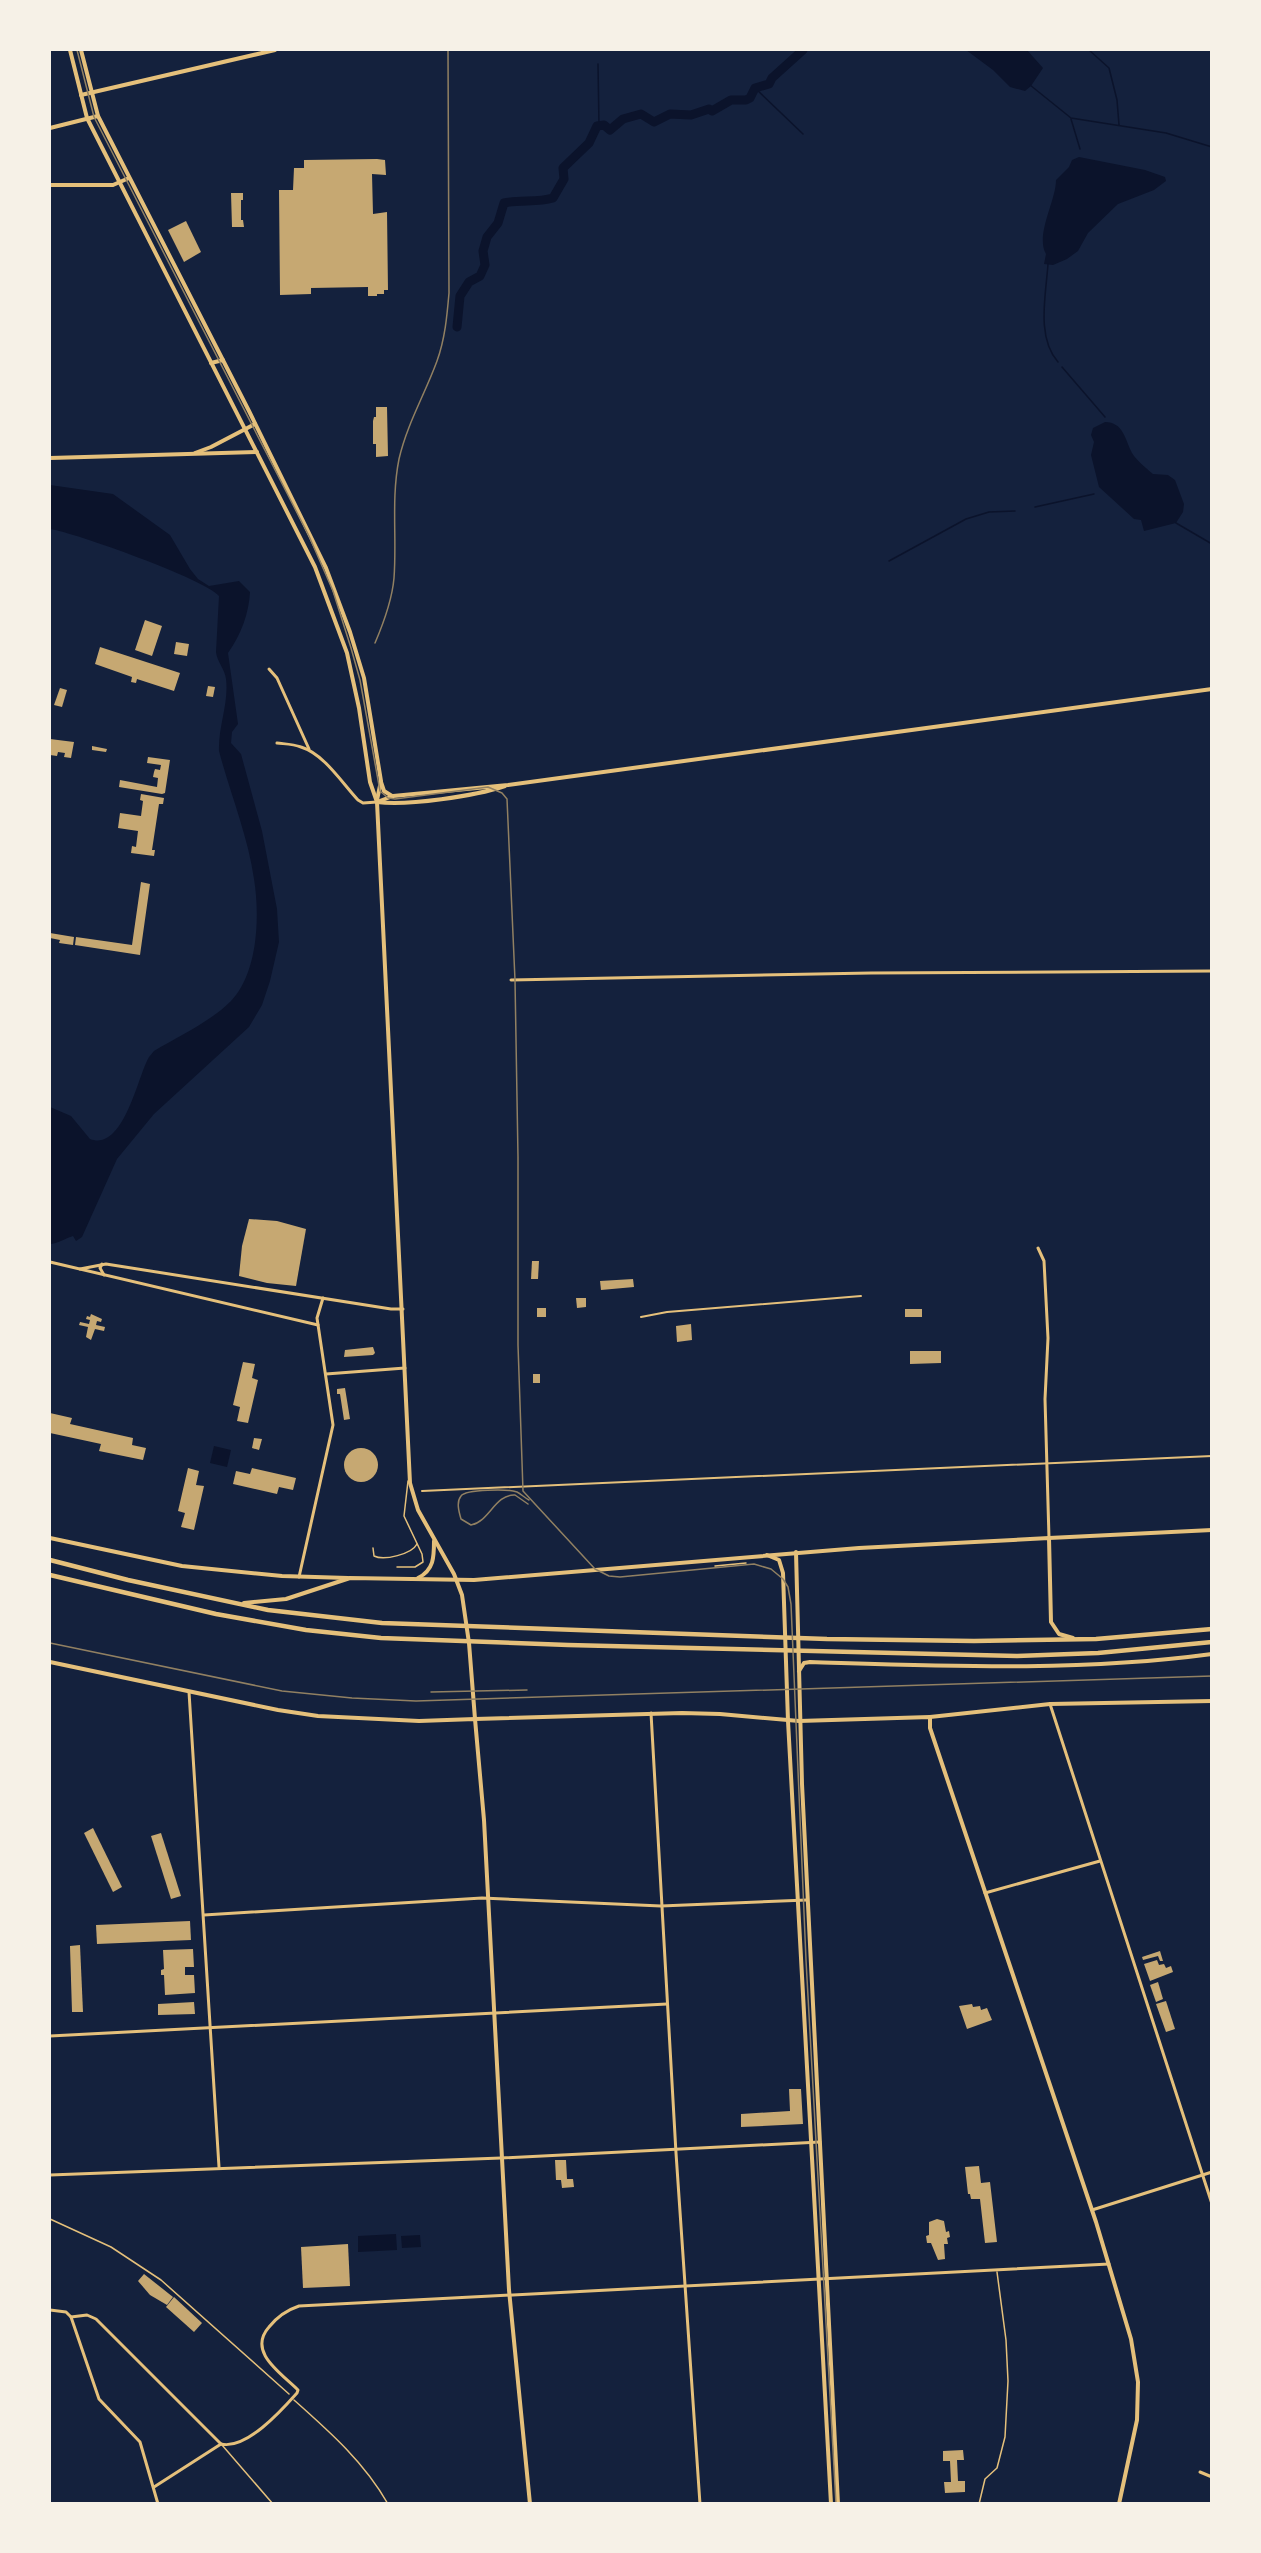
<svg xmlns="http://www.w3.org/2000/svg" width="1261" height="2553" font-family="'Open Sans',sans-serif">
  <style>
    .water { fill: #0b132b }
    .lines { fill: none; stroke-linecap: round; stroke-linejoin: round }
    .stream { stroke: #0b132b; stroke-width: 1.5 }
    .river { stroke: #0b132b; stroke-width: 9 }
    .building { fill: #c6a872 }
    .path { stroke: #e5c07b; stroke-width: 1.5 }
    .service { stroke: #e5c07b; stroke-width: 1.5 }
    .pedestrian { stroke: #e5c07b; stroke-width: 2 }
    .minor { stroke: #e5c07b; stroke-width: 3 }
    .tertiary { stroke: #e5c07b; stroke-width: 4 }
    .secondary { stroke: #e5c07b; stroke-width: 4 }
    .primary { stroke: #e5c07b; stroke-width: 4.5 }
    .tram { stroke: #918062; stroke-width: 1.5 }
    .rail { stroke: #918062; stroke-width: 1.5 }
  </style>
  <rect width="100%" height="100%" fill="#14213d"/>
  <g class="water">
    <path d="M966 50H1027L1043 68 1031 86 1025 91 1010 87 993 70Z"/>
    <path d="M1079 157 1145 170 1165 177 1166 181 1154 190 1118 204 1088 233 1078 251 1067 259 1053 265 1044 264 1046 254C1035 235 1056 201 1056 180L1069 167 1072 160Z"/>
    <path d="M1105 422C1123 422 1125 439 1132 453 1137 461 1146 468 1153 474L1168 475 1175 480 1184 504 1183 512 1176 523 1144 531 1141 520 1134 519 1099 487 1091 455 1094 442 1091 435 1093 428Z"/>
    <path d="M50 485 113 494 170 535 190 569 198 579 209 586 239 581 250 592C249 613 241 635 228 653L238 724 232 732 231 743 241 754 262 831 277 909 279 942 270 981 262 1005 249 1027 154 1114 117 1159 82 1237 76 1241 73 1236C66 1238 57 1244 50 1244V1107L71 1116 90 1139C124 1152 138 1075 149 1057L154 1051C179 1036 210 1022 231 1001 258 973 260 916 254 879 248 836 230 793 219 751 218 727 229 703 226 679 225 669 217 662 216 652L219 596C207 580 73 532 50 529Z"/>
    <path d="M214 1446 231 1450 227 1467 210 1463Z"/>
    <path d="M396 2234 397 2250 358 2252V2236Z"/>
    <path d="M420 2235 421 2247 402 2248 401 2236Z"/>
  </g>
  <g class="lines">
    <g class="stream">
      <path d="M1089 50 1109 68 1117 100 1119 125"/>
      <path d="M598 64 599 126"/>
      <path d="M1030 85 1071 118 1166 133 1212 147"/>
      <path d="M755 88 803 134"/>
      <path d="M1071 119 1080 149"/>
      <path d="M1048 264C1046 295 1036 337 1058 362"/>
      <path d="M1062 367 1105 417"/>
      <path d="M1035 507 1094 494"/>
      <path d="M1176 523 1212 544"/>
      <path d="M889 561 966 519 989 512 1015 511"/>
    </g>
    <path class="river" d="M457 327 460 296 469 282 480 276 485 265 483 251 487 237 498 223 504 203C521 199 536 203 553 198L564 179 563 168 589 143 597 126 604 125 610 130 623 119 641 114 654 122 670 114 691 115 709 109 712 111 731 100H746L750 98 755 88 769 84 772 78 803 50"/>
  </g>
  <g class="building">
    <path d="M377 159 385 160 386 175 372 174 373 214 387 212 388 290H384V294H377V296H368V287L311 288V294L280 295 279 190H293L294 168H304V160Z"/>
    <path d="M231 193H243V200H241V220H243L244 227H232Z"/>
    <path d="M186 221 201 252 184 262 168 230Z"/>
    <path d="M376 407H387L388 456 376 457V444H373V421L374 417H376Z"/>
    <path d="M145 620 162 626 152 656 135 650Z"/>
    <path d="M176 642 189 644 187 656 174 654Z"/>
    <path d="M100 647 180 673 174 691 137 679 136 683 131 682 132 677 95 664Z"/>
    <path d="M208 686 215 687 213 697 206 696Z"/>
    <path d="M60 688 67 690 62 707 54 705Z"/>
    <path d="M50 739 74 742 71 758 64 757 65 753 58 752 57 756 50 755Z"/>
    <path d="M92 746 107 749 106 752 92 750Z"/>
    <path d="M148 757 170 760 165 793 162 794 119 787 120 780 157 787 158 778 153 777 154 772 155 769 160 770 161 765 147 763Z"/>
    <path d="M141 794 164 798 163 804H159L152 850H155L154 856 131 853 132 846 136 847 138 831 118 828 120 813 141 816 143 801 140 800Z"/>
    <path d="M141 882 150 884 140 955 75 945 76 937 132 945Z"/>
    <path d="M50 933 74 937 73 945 59 943 60 940 50 938Z"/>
    <path d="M249 1219 277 1221 306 1229 296 1286 267 1283 239 1276 242 1246Z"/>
    <path d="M532 1261H539L538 1279H531Z"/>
    <path d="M633 1279 634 1287 601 1290 600 1281Z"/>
    <path d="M576 1298H586V1307L577 1308Z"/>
    <rect x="537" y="1308" width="9" height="9"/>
    <rect x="905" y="1309" width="17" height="8"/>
    <path d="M91 1314 102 1319 101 1322 97 1321 96 1325 105 1327 104 1331 95 1329 91 1340 86 1337 88 1327 79 1325 80 1322 89 1324 90 1320 86 1319 87 1316 90 1317Z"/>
    <path d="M691 1324 692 1340 677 1342 676 1326Z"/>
    <path d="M373 1347 375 1353 373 1355 344 1357 345 1350Z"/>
    <path d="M910 1351H941V1363L910 1364Z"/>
    <path d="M243 1362 255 1364 252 1378 258 1380 248 1423 237 1421 240 1407 233 1405Z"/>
    <rect x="533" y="1374" width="7" height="9"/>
    <path d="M345 1388 350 1419 344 1420 340 1394H337V1389Z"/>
    <path d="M50 1413 72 1418 70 1424 133 1438 132 1445 146 1448 143 1460 99 1451 101 1444 50 1433Z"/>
    <path d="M254 1438 262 1439 259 1450 252 1448Z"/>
    <circle cx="361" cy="1465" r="17"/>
    <path d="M188 1468 199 1471 196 1485 204 1486 194 1530 181 1527 185 1513 178 1511Z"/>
    <path d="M252 1468 296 1478 293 1490 279 1487 277 1494 233 1484 236 1471 250 1474Z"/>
    <path d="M93 1828 122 1887 113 1892 84 1833Z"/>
    <path d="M161 1833 181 1896 171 1899 151 1836Z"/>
    <path d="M190 1921 191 1940 97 1944 96 1925Z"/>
    <path d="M80 1945 83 2012H72L70 1946Z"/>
    <path d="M193 1949 194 1967H185V1975H194L195 1993 165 1995 164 1975H161V1970L164 1969 163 1950Z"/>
    <path d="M1160 1951 1163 1961H1160L1158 1956 1143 1960 1142 1957Z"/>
    <path d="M1157 1960 1159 1965 1164 1964 1166 1968 1171 1966 1173 1972 1150 1981 1144 1964Z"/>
    <path d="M1158 1982 1163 1999 1156 2002 1150 1985Z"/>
    <path d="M1166 2001 1175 2029 1166 2032 1156 2004Z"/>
    <path d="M194 2002 195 2014 158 2015V2004Z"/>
    <path d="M972 2004 973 2007 980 2006 981 2010 987 2008 992 2020 967 2029 959 2006Z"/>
    <path d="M789 2089H801L803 2124 741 2127V2114L790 2111Z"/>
    <path d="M555 2160H566L567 2179H573L574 2187 562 2188 561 2180H556Z"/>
    <path d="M979 2166 981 2183 990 2182 997 2242 985 2243 980 2199H971L970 2194H968L965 2167Z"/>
    <path d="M937 2219 944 2221 946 2232 949 2231 950 2237 947 2238 948 2244H944L945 2259 938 2260 931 2243H927L926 2236 929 2235V2222Z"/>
    <path d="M348 2244 350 2286 303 2288 301 2247Z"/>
    <path d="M144 2274 173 2297 167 2305 150 2295 138 2281Z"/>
    <path d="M174 2297 202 2323 194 2332 166 2307Z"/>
    <path d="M963 2450 964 2460H957L958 2481H965V2492L945 2493 944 2482H951L950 2461H943V2451Z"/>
  </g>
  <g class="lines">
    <g class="path">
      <path d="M715 1566 746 1563"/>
      <path d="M50 2219 111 2247 161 2280 289 2394"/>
      <path d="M294 2400C330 2432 364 2462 388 2504"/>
    </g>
    <g class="service">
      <path d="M373 1548 374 1556C384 1561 412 1554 417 1544"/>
      <path d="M397 1567H415L423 1562 422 1554 404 1516 408 1481"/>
      <path d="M222 2445 273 2504"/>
      <path d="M979 2504 985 2479 997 2468 1005 2437 1008 2381 1006 2340 997 2272"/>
    </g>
    <g class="pedestrian">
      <path d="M641 1317 667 1312 861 1296"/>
      <path d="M422 1491 1212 1456"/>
    </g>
    <g class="minor">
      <path d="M269 669 277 678 309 749"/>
      <path d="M277 743C285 744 293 744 301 747 324 754 342 783 358 800L363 803 377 802"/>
      <path d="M511 980 871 973 1212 971"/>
      <path d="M1038 1248 1044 1261 1048 1338 1045 1399 1049 1538"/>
      <path d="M50 1262 318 1325"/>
      <path d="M102 1264 100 1268 104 1275"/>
      <path d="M80 1269 106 1264 391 1309H403"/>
      <path d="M326 1374 405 1368"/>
      <path d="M299 1577 333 1425 317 1318 323 1298"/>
      <path d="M189 1692 219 2167"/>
      <path d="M1050 1704 1212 2204"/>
      <path d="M651 1713 676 2153 700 2504"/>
      <path d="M985 1893 1100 1861"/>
      <path d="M204 1915 482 1898 661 1906 807 1900"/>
      <path d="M50 2036 667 2004"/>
      <path d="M50 2175 501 2158 820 2142"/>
      <path d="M1092 2210 1212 2172"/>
      <path d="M50 2310 66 2312 71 2317 99 2399 140 2442 158 2504"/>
      <path d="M71 2317 87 2315 96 2319 221 2444"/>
      <path d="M1200 2472 1212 2477"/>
      <path d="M154 2487 221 2444C246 2450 281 2411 297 2393L298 2390C281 2373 247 2352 269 2327 277 2317 287 2310 299 2306L1109 2264"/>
    </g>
    <g class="tertiary">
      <path d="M81 95 275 50"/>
      <path d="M50 128 98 116"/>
      <path d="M50 185H113L129 178"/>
      <path d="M195 453 211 447 255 424"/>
      <path d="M50 458 257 452"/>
      <path d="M50 1538 182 1566 282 1576 348 1578"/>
      <path d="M1049 1538 1212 1530"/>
      <path d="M50 1662 278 1710 318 1716 419 1721 475 1719 484 1820 509 2290 530 2504"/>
      <path d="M930 1717 1050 1704 1212 1701"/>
    </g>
    <g class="secondary">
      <path d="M70 50 87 118 315 567 347 653 359 708 370 782 377 802 410 1483 418 1510 454 1574 462 1595 469 1643 475 1719 682 1713 720 1714 799 1721 930 1717V1728L1096 2222 1131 2339 1138 2382 1137 2420 1119 2504"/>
      <path d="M81 50 98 116 249 411 326 568 350 632 364 678 381 781 377 800"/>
      <path d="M211 363 223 360"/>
      <path d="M381 782 384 791 392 796"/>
      <path d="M377 802 393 796 508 785 1212 689"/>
      <path d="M377 802C408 806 475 796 505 786"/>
      <path d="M796 1552 802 1784 838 2504"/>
      <path d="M767 1555 779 1560 783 1573 788 1721 831 2504"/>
      <path d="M418 1578C434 1570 434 1557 434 1541"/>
      <path d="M244 1603 286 1599 350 1578 474 1580 859 1548 1049 1538 1051 1622 1059 1634 1073 1638"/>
      <path d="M799 1671 804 1663 810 1662C944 1666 1078 1672 1212 1654"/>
    </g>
    <g class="primary">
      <path d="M50 1560 128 1580 268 1610 382 1623 827 1639 974 1641 1096 1639 1212 1629"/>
      <path d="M50 1575 216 1614 306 1630 381 1638 568 1645 1017 1656 1098 1653 1212 1642"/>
    </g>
    <g class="tram">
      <path d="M77 50 94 117 309 536 333 591 351 648 360 680 380 791 388 798 395 799 488 787 502 793 507 799 515 980 518 1157V1345L523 1491 595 1569 609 1576 620 1577 754 1564 771 1569 783 1579 788 1587 791 1604 806 1960 836 2504"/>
      <path d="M528 1504 515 1495C495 1494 489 1522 471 1525L461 1519C459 1512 456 1502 461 1496 466 1489 509 1489 517 1492 521 1494 525 1498 529 1500"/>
    </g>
    <g class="rail">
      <path d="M375 643C384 622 392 601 394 578 397 538 391 499 399 459 407 424 425 394 437 361 445 339 447 316 449 293L448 50"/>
      <path d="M50 1643 282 1691 352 1698 416 1701 1212 1676"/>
      <path d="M431 1692 527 1690"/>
    </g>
  </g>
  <rect width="1261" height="2553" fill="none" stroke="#f6f1e7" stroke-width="102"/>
</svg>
